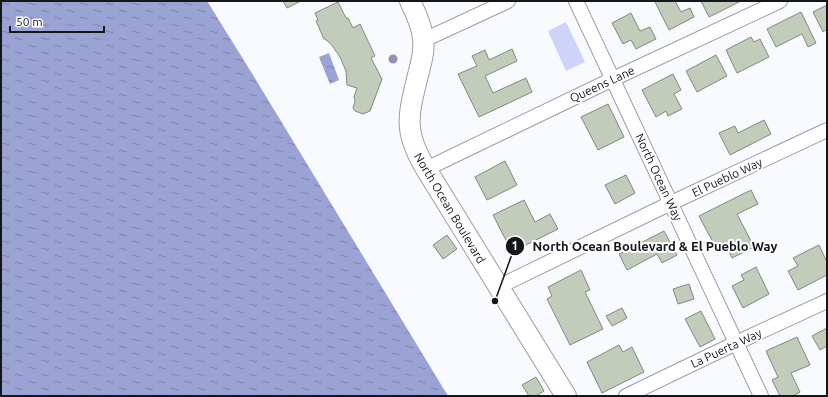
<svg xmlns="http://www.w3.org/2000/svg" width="828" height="397" font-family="Ubuntu,sans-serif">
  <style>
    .pitch { fill: #cdd3f9 }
    .water { fill: url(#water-ripples) }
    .building { fill: #c1ccbb; stroke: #808a7a }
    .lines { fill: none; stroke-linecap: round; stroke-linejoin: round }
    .street-casing { stroke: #9a9daf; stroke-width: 16 }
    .secondary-casing { stroke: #9a9daf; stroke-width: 22 }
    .street { stroke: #fff; stroke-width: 14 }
    .secondary { stroke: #fff; stroke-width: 20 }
    .tree { fill: #9093b7 }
    .labels { text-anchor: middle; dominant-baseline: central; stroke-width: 4; stroke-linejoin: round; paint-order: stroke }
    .street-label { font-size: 12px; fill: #15161c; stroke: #fff }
    .leader { fill: none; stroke: #15161c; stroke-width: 1.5 }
    .callout-dot { fill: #15161c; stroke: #fff; stroke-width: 1.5 }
    .mark-label { font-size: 12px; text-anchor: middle; font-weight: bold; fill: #fff }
    .callout-label { font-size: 13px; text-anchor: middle; font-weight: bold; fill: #15161c; stroke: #fff; stroke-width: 4; stroke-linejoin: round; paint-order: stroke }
  </style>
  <defs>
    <pattern id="water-ripples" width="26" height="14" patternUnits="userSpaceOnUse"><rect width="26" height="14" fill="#9ba2d4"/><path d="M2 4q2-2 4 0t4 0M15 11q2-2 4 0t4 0" fill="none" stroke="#7d83ab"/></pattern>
  </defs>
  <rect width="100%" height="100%" fill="#f9fafe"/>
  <path class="pitch" d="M566 22 585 62 566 71 548 31Z"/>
  <g class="water">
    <path d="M1 1H207L253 75 448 396H1Z"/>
    <path d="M329 53 339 80 330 84 319 57Z"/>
  </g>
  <g class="building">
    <path d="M283 1H301L287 8Z"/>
    <path d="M656 1H675L681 12 690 8 694 17 669 30 655 2Z"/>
    <path d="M701 1H741L709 17Z"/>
    <path d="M338 2 346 18H348L353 28 360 24 375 56 371 58 382 79 370 111 363 114 355 111 353 108 355 101 354 97 357 88 347 85 346 71 340 57 331 44 325 39H324L316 21 318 20 315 13Z"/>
    <path d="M827 5V29L823 32 813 12Z"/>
    <path d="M801 12 816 43 808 47 802 34 776 47 767 29Z"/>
    <path d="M631 13 640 31 650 27 656 39 636 49 631 40 623 44 612 23Z"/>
    <path d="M751 37 754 42 760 39 769 57 737 73 726 50Z"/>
    <path d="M512 49 517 61 485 76 493 93 526 78 532 92 479 117 458 74 477 66 472 56 485 50 489 60Z"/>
    <path d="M716 55 727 76 697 92 686 71Z"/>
    <path d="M673 74 681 90 674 94 682 109 668 116 666 111 656 117 642 90Z"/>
    <path d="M608 104 624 137 598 150 581 117Z"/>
    <path d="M764 120 771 134 730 155 719 133 735 126 738 133Z"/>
    <path d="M505 161 517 185 487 200 475 177Z"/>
    <path d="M626 175 635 193 615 204 605 185Z"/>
    <path d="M751 190 758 204 737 214 754 247 732 258 724 242 715 246 699 216Z"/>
    <path d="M524 200 535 222 550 214 558 229 512 252 493 215Z"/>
    <path d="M664 231 677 255 662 263 657 254 627 270 619 254Z"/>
    <path d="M447 235 457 249 443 259 433 245Z"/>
    <path d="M819 245 827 262V275L798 290 788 271 798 266 793 258Z"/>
    <path d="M756 267 769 294 743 308 732 286 744 280 741 275Z"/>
    <path d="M581 270 590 290 585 292 603 329 570 345 547 299 552 296 548 287Z"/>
    <path d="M689 284 694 299 678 304 673 289Z"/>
    <path d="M622 308 627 318 612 326 606 316Z"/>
    <path d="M701 311 715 339 700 347 685 319Z"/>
    <path d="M827 328V346L820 350 812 336Z"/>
    <path d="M797 337 810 365 791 373 800 392 793 396H780L772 380 778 377 766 351Z"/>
    <path d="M619 345 623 352 632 347 644 372 602 393 587 362Z"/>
    <path d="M536 377 544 391 536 396H529L522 385Z"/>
  </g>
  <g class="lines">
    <defs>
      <g id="street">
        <path d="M576 1 761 396"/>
        <path d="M424 40 508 1"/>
        <path d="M426 169 613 79 780 1"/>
        <path d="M498 287 671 203 827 130"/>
        <path d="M626 396 736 343 827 301"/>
      </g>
      <path id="secondary" d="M410 1C416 13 422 26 423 39 425 51 421 63 418 75 408 116 403 131 426 169L566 396"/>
    </defs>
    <use href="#street" class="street-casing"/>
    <use href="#secondary" class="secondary-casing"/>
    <use href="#street" class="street"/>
    <use href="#secondary" class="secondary"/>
  </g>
  <circle class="tree" cx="393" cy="59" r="4.5"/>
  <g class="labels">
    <g class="street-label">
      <text transform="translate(602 84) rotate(-25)">Queens Lane</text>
      <text transform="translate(659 177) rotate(65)">North Ocean Way</text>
      <text transform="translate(727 177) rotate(-25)">El Pueblo Way</text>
      <text transform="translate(450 208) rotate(59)">North Ocean Boulevard</text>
      <text transform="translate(726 348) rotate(-25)">La Puerta Way</text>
    </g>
  </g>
  <path class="leader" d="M495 301L515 246"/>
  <g class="callout-dot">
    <circle cx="495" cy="301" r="4"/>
    <circle cx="515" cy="246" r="10"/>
  </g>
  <g class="mark-label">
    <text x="515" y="250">1</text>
  </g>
  <g class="callout-label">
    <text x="655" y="251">North Ocean Boulevard &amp; El Pueblo Way</text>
  </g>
  <rect width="828" height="397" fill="none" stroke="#15161c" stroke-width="4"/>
  <path d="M10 26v6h94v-6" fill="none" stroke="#15161c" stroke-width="2"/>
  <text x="16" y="26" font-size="12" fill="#15161c" stroke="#ffffff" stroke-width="3" paint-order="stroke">50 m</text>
</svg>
